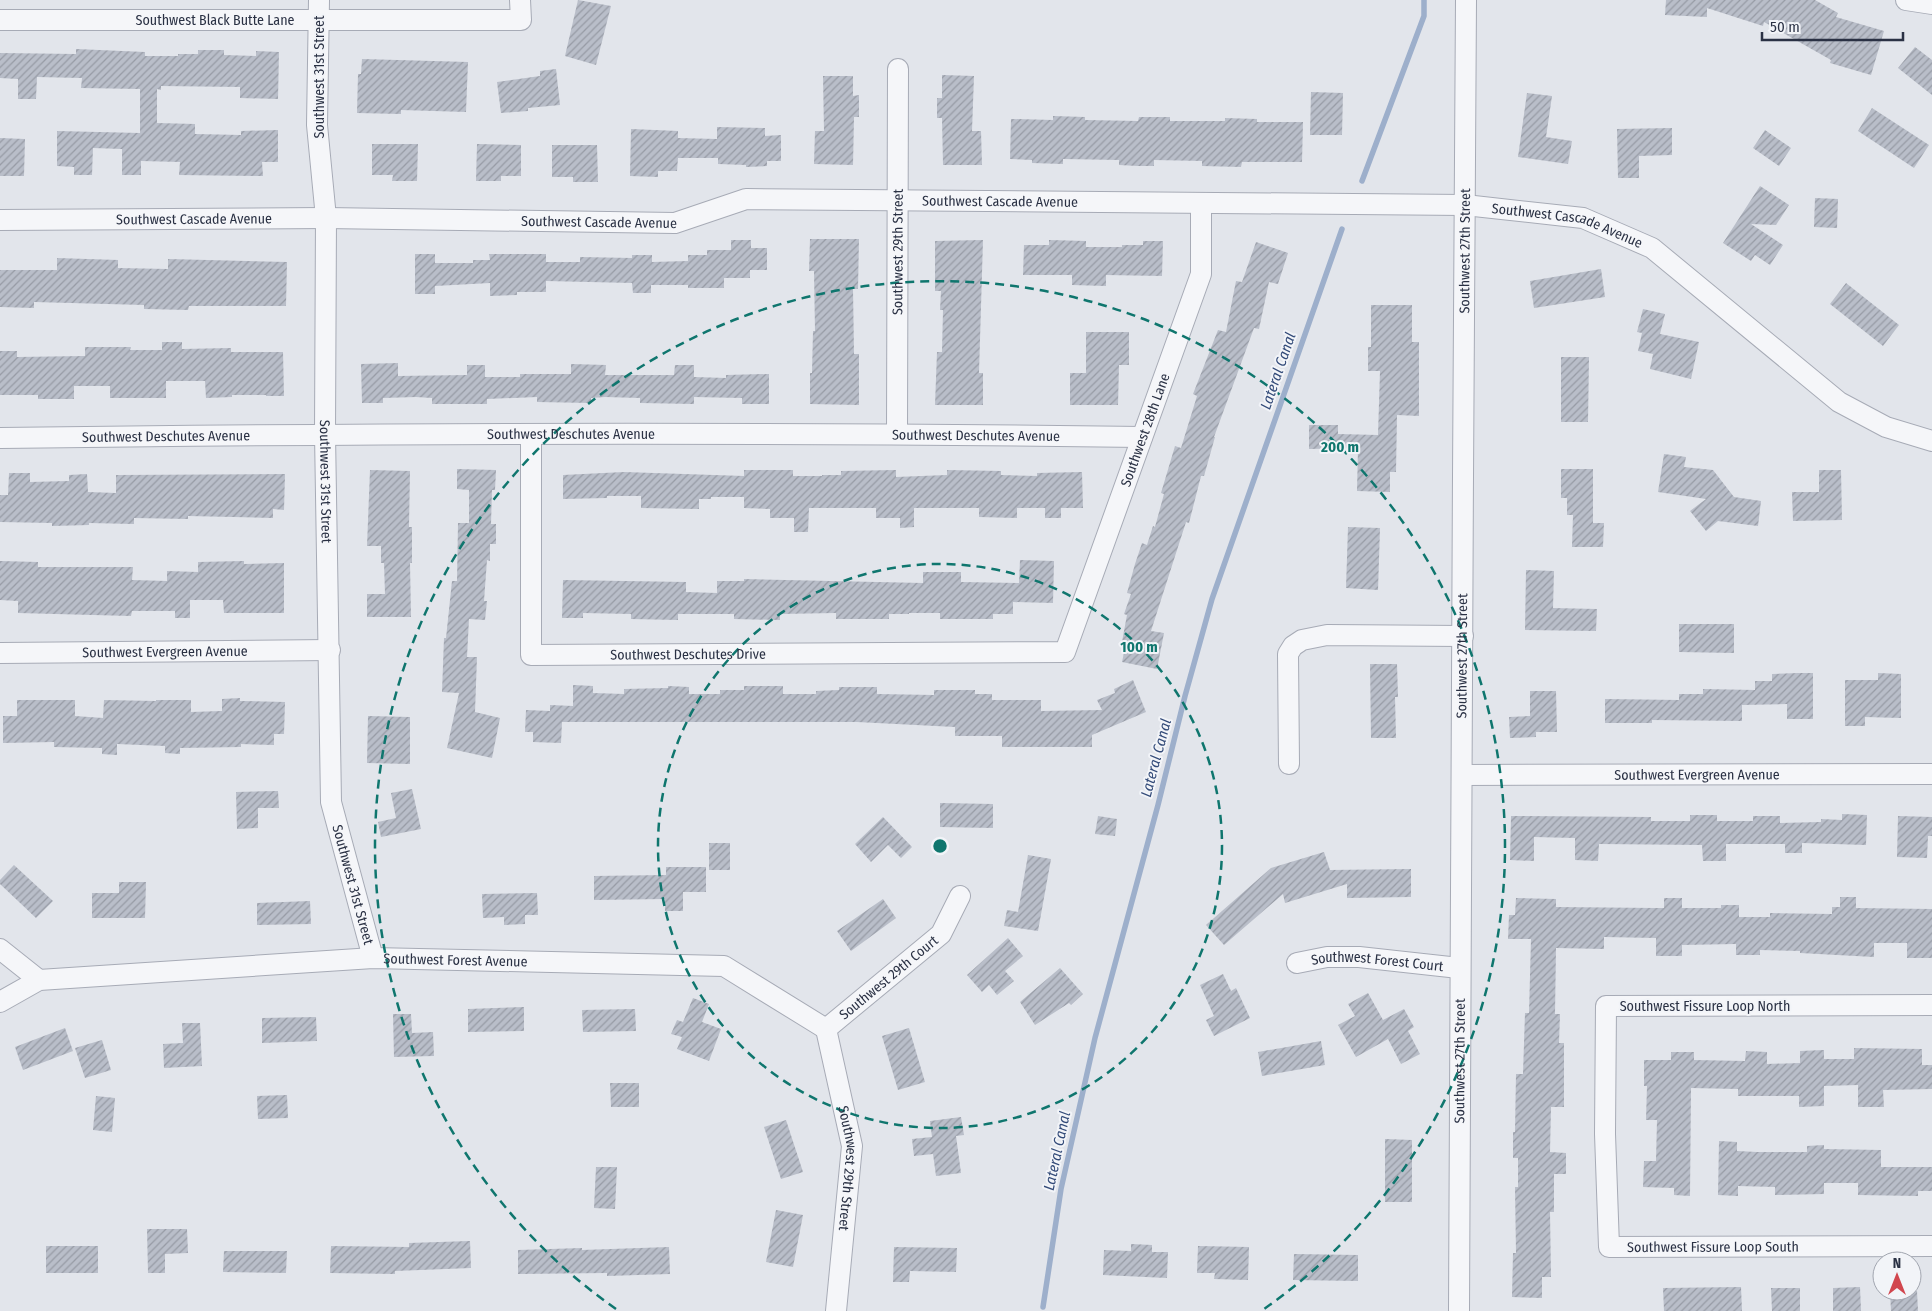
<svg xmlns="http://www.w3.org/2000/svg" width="1932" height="1311" font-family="'Fira Sans Condensed',sans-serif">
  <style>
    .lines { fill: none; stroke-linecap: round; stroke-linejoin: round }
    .stream { stroke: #9dafcb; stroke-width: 5.5 }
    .building { fill: url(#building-hatch) }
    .minor-casing { stroke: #a7abb6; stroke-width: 22 }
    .minor { stroke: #f5f6f9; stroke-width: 20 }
    .ring { fill: none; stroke: #0f766e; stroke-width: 2.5; stroke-dasharray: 9 6 }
    .labels { text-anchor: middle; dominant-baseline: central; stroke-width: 4; stroke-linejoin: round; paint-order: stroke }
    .street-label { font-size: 14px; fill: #2a3144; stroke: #f2f4f8 }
    .water-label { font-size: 15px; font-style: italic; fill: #334b79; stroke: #f2f4f8 }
    .centre { fill: #0f766e; stroke: #f2f4f8; stroke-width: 2.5 }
    .ring-label { font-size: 15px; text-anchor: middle; font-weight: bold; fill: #0f766e; stroke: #f2f4f8; stroke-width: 4; stroke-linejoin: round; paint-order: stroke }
  </style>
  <defs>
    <pattern id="building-hatch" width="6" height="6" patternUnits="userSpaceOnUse" patternTransform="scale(1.25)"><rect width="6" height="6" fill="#b9bec9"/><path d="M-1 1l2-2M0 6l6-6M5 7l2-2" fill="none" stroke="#979ba5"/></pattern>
  </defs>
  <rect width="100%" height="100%" fill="#e2e5eb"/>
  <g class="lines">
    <g class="stream">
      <path d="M1362 181 1424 16V0"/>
      <path d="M1043 1307 1061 1189 1095 1038 1158 805 1185 696 1212 599 1342 229"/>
    </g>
  </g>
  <g class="building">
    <path d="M578 0 611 6 596 65 565 56Z"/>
    <path d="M1666 0H1815L1838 13 1836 17 1884 31 1871 75 1830 63 1831 60 1764 22 1763 26 1707 8V17L1665 15Z"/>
    <path d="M1915 47 1932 60V95L1898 68Z"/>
    <path d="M76 49 145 52V56H178V54H198V50H224V55L256 56V51L279 52 278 99 240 98V87L161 86V90L157 89V123L195 124V134L241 135V131L278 130V162H262L263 176 179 175 180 162 141 161V175H122V149L93 148 92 175H74V167L57 166V131L140 133V89L81 88 82 78 37 77 36 99H18V79L0 78V53L76 54Z"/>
    <path d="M362 59 468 62 466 112 401 110V114L357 113 358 74H361Z"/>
    <path d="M556 69 560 105 528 108V111L501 113 497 82 540 76V71Z"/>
    <path d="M942 75 974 76 972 131H981L982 165H943L942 118H937V98H942Z"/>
    <path d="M823 76H853V96L859 95V117H854L853 165 814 164 815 131H824Z"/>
    <path d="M1311 92 1343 93 1342 135H1310Z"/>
    <path d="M1527 93 1552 96 1546 137 1572 141 1568 164 1518 157Z"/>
    <path d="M1872 108 1929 145 1914 168 1858 131Z"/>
    <path d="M1053 116 1085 117V120L1138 121 1139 117H1170V121H1225V118L1257 119V122H1303L1302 162H1242L1241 167 1202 166V161L1154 160V166H1138L1119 165V160L1063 159V164L1032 163V160L1010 159 1011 119 1053 120Z"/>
    <path d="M717 127 765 128V136L781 135V161H767V166L746 167V165L718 164V158H678L677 171H658V177L630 176 631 129 678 131V138L717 139Z"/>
    <path d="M1672 128V155L1639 156V178H1618L1617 129Z"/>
    <path d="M1765 130 1791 148 1779 166 1753 148Z"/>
    <path d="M0 138 25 139 24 176H0Z"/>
    <path d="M372 144H418L417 181H392L393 175H372Z"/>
    <path d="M477 144 521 145V176H501V181H476Z"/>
    <path d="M552 145H597L598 182H573V177H552Z"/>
    <path d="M1760 186 1789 205 1776 225 1751 224 1783 245 1770 265 1755 255 1751 261 1723 243Z"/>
    <path d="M1815 198 1838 199 1837 228 1814 227Z"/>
    <path d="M810 239H859L858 289H853L854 354H859V405L810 404V373H812L813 331H815L814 271H809Z"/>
    <path d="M731 240H751V248H767V270H750V278H724V288H688V285H651V293H633L632 283 546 281V292H517V295L490 296V283L435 286V294H415V254H435V263H473V260H490L489 254H546V262H580V257L632 258V255H652V262L688 261V255H707V250H731Z"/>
    <path d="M983 240 979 373H983V405H935L937 352H942L943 310H940L941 291H935V241Z"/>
    <path d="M1049 240 1086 241V247H1122V245H1143V241H1163L1162 276 1106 275V286L1072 285V275H1023L1024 245H1049Z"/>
    <path d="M1256 242 1288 253 1278 284 1269 282 1259 329 1254 328 1214 437H1215L1204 476H1201L1189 523 1186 522 1151 631 1164 633 1157 669 1122 662 1125 648 1121 647 1127 615 1124 614 1131 594 1127 593 1135 564 1142 543 1147 545 1153 526 1155 527 1164 494 1161 493 1175 446 1181 448 1197 396 1193 394 1218 330 1226 332 1236 281 1242 282Z"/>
    <path d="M57 258 118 260V268L168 269V259L287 262 286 306H189L188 310 144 309V305L34 302V308L0 307V270H57Z"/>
    <path d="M1601 269 1605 297 1534 308 1530 281Z"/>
    <path d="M1846 283 1899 325 1883 346 1830 304Z"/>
    <path d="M1371 305H1412V342H1419V416L1397 415 1396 472H1390V492L1357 491 1358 448 1309 449V425H1338V434L1378 435 1380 371H1368V347H1371Z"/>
    <path d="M1643 309 1665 314 1660 334 1699 342 1691 379 1650 369 1653 354 1638 351 1642 333 1637 332Z"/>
    <path d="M1086 332H1129V365H1119L1118 405H1070V373H1086Z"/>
    <path d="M162 342H182V349L231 348V352H283L284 396H266V395H232V397L206 398 205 381H166V398H110V386H74V399H38V395H0V351H17V357L85 356V347H131L130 350H162Z"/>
    <path d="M1561 357H1589L1588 422H1561Z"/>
    <path d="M398 363V376L467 375V365H485V377H520V374H571V364L606 365 605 375H674L675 365H694V377L726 378V375L769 374V404H742V398L694 397V404L640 403V398L605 397 591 398V403L537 402V397L487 399V404H432V398L416 397 383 398V403H362L361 364Z"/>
    <path d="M1664 454 1686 457 1684 467 1713 470 1734 497 1761 501 1758 526 1718 521 1706 531 1690 511 1706 499 1658 492Z"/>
    <path d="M457 469 496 470 495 490H492L491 524H496V544H490V561L487 560 484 601H487L485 620 469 619 467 657H477L475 712 500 718 492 758 447 748 459 693 442 692 444 638H446L452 581H457L458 523H469V490L457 489Z"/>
    <path d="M1561 469H1593V523H1604L1603 547H1572L1573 515H1567V498H1561Z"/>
    <path d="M370 470 410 471 409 527H412V563H410L411 617H367V594H385L384 563H381V546H367Z"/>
    <path d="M744 470H793V476H822V475H841V471L896 470V477L947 475V470L1001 471V475L1037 476V473L1082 472 1083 508H1061V518H1045V508H1017V518L979 517V508H914V527L900 528V518H876V508H809L808 532H794V518H770V509L744 508V497H711V499H699V509L641 508V496H607V498L563 499V475L624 472 744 476Z"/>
    <path d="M1819 470H1841L1842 520 1793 521 1792 492H1819Z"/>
    <path d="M9 473H30V482L69 481V475L87 474 88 492 116 493V475L285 474 284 510 273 509V518L188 516V519L134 518V524L89 523V525L52 526V523L0 522V495H8Z"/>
    <path d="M1348 527 1380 528 1378 590 1346 588Z"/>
    <path d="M1020 560 1054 561 1053 603 1013 602V614H993V619H940V613H909V614H889V619H836V613L780 614V620L734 619V614H678V620L631 619V614L583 613V618H562L563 580 686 582V592L717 593V581H744V579L923 583V572H961V582L1019 583Z"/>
    <path d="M0 561 38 562V567H133L132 580 167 581V571L198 572V562L244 561V564L284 563V613H224L223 600H190V618H175V611H132L131 616 18 613V601L0 600Z"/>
    <path d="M1526 570 1554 571 1553 608 1597 609 1596 631 1525 630Z"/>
    <path d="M1679 624H1734V653L1679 652Z"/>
    <path d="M1370 664H1397L1398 697H1395L1396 738H1371Z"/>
    <path d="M1798 673H1813V719H1787V704L1742 705V721L1652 720V723H1605V699L1679 700V694H1703V689L1755 690V681H1772V674Z"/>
    <path d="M1878 673 1901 674V718L1865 717V726H1845V680H1878Z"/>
    <path d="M1133 680 1146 712 1092 735V747H1002V736H955V727L857 722H562L561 743 533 742V732H525L526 710 550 711V705L573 706V685L593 686V693L624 694V689L668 688V686L689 687V694H720V690H744V686H783V694H816V691L839 690V687H877V694L934 695V690H975V694H992V700H1041V711L1102 710 1097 700 1115 693 1114 689Z"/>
    <path d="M1530 691H1556L1557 732H1536V737L1510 738 1509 717 1530 716Z"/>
    <path d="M240 698V701L285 702 284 734H274V745L241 744V747L180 748V754L165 753V746L117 744V755L102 754V748L54 747V742L3 743V716H17V700H75V716L103 718 104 700 156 701V700H191V712L222 711V699Z"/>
    <path d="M368 716 410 717V764L367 763Z"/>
    <path d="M412 789 421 829 381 837 378 822 396 818 391 793Z"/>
    <path d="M278 791 279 808H258V828L237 829 236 792Z"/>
    <path d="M940 803 993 804V828L940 827Z"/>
    <path d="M1842 814 1867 815 1866 845 1802 843V853H1785V844H1726V861H1703L1702 845 1599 844 1598 861 1575 860V838L1534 837V861L1510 860 1511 816 1651 817V821H1690V815H1717V821H1753V816H1780V823L1821 822V819L1842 820Z"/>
    <path d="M1098 816 1117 819 1115 836 1095 834Z"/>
    <path d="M1898 816 1932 817V836H1928L1927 858 1897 857Z"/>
    <path d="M883 817 912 847 901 858 888 845 871 862 855 844Z"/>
    <rect x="709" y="843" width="21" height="27"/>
    <path d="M1324 852 1330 870 1411 869V897L1347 898V884L1285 903 1283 894 1224 945 1206 925 1271 868Z"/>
    <path d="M1028 855 1051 859 1038 931 1004 926 1007 910 1018 912Z"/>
    <path d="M14 865 53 901 36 918 0 884V880Z"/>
    <path d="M666 867H706V892H683V911H665V899L594 900V876L666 875Z"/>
    <path d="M119 882H146L145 918H92V893H119Z"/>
    <path d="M537 893 538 915H525V924L504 925V917L483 918 482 894Z"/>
    <path d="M1840 897H1856V908L1932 909V958H1907V943H1874V957L1800 953V951L1760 950V955H1736V944L1682 945V956H1656V938L1604 937V949L1556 948 1555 1014H1560L1559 1043H1564V1107H1551L1550 1152 1566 1153V1174H1554V1212H1550L1551 1277H1542V1298L1512 1297 1513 1253H1516L1515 1187H1518V1158H1513V1132H1515L1516 1074H1523L1525 1013H1529L1531 939H1508L1509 915H1515L1516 898 1556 899V907L1655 908H1664V898H1682V908H1721V905H1739V917H1770V913L1832 914V907H1840Z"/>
    <path d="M883 899 896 918 851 951 837 931Z"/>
    <path d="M310 901 311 924 257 925V903Z"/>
    <path d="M1008 938 1023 956 1005 971 1014 981 997 995 989 985 982 992 967 975Z"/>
    <path d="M1060 968 1083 994 1071 1005 1069 1003 1035 1025 1020 1002Z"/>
    <path d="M1223 974 1231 991 1236 988 1250 1018 1214 1036 1206 1020 1214 1016 1200 985Z"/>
    <path d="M1368 993 1383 1020 1404 1009 1414 1027 1408 1031 1420 1054 1401 1064 1388 1039 1356 1057 1338 1025 1355 1016 1348 1004Z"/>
    <path d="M693 998 709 1004 702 1022 721 1029 709 1061 677 1049 682 1037 671 1034 677 1020 683 1022Z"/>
    <path d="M524 1007V1031L468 1032V1009Z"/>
    <path d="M635 1009 636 1031 583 1032 582 1010Z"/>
    <path d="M393 1014H411L412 1033 433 1032 434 1056 394 1057Z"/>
    <path d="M316 1017 317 1041 262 1043V1018Z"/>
    <path d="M182 1023H200L202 1066 164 1068 163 1044 183 1043Z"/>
    <path d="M65 1028 73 1051 23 1070 15 1047Z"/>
    <path d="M909 1028 925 1082 898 1090 882 1036Z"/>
    <path d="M102 1040 111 1070 85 1078 75 1048Z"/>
    <path d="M1321 1041 1325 1065 1262 1076 1258 1052Z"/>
    <path d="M1854 1048 1922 1049V1065H1932V1089L1883 1090 1884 1107H1858V1085L1824 1086V1106L1799 1107V1096H1738V1089L1691 1088 1690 1196 1674 1195V1188L1643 1187 1644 1161H1656L1657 1120H1646L1647 1086H1644V1060H1671V1052H1694V1060L1745 1061 1746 1051 1767 1052V1064L1800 1063V1051L1824 1050V1059H1854Z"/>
    <path d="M610 1083H639V1107H611Z"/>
    <path d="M287 1095 288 1118 258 1119 257 1096Z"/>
    <path d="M96 1096 115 1098 112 1132 93 1130Z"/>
    <path d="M961 1117 964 1135 956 1136 961 1173 936 1176 933 1154 914 1156 912 1139 932 1137 930 1121Z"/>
    <path d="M786 1120 803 1172 781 1179 764 1127Z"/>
    <path d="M1385 1139 1412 1140V1202H1385Z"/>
    <path d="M1719 1141 1737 1142V1151L1757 1152H1807V1146L1824 1145V1149L1881 1150V1167H1932V1191H1918V1196L1858 1195V1183H1824V1194L1775 1195V1187L1738 1186V1196L1718 1195Z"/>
    <path d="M596 1167H617L615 1209 594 1208Z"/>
    <path d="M776 1210 803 1215 793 1267 766 1262Z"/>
    <path d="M147 1229H187L188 1253 165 1254V1273H148Z"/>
    <path d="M470 1241 471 1268 395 1271V1274L330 1273 331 1246 409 1247V1243Z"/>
    <path d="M1131 1244 1152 1245V1252H1168L1167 1278 1103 1275 1104 1250 1131 1251Z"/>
    <rect x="46" y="1246" width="52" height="27"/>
    <path d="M1198 1246 1249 1247 1248 1280 1214 1279 1215 1273H1197Z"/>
    <path d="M669 1247 670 1274 607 1276V1273L518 1274V1250L582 1248V1250Z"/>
    <path d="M894 1247 957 1248 956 1272 910 1271 909 1282H893Z"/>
    <path d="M224 1251H287L286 1273 223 1272Z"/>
    <path d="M1294 1254 1358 1255V1281L1293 1280Z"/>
    <path d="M1741 1287 1742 1311H1664L1663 1288Z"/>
    <path d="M1860 1287 1861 1311H1833V1288Z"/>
    <path d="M1771 1288H1800V1311H1772Z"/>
    <path d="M1890 1291H1917L1918 1311H1891Z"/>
  </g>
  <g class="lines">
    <defs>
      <g id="minor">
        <path id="s1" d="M319 0 317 125 326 218 325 434 331 802 373 958"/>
        <path d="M1906 0 1932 4"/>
        <path id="s2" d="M0 20H521L520 0"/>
        <path id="s3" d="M0 220 326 218 675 223 746 199 1465 205 1583 218 1652 248 1839 402 1886 427 1932 441"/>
        <path id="s4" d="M531 434V655L1065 652 1201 274V203"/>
        <path id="s5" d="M897 434 898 69"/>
        <path id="s6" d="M0 438C381 433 761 432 1142 437"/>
        <path id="s7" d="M0 653 330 650"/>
        <path d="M1289 764 1288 654 1293 646 1302 640 1327 635 1463 636"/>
        <path id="s8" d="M1462 775 1932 774"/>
        <path d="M0 949 39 980"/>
        <path id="s9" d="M1297 963 1327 957H1359L1459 968"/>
        <path id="s10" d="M0 1002 39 980 373 958 724 966 826 1029"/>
        <path id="s11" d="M1932 1005 1606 1006 1605 1134 1609 1247 1932 1246"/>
        <path id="s12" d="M826 1029 852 1146 836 1311"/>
        <path id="s13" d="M826 1029 941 934 960 896"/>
        <path id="s14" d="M1459 1311C1459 874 1464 437 1466 0"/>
      </g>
    </defs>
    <use href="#minor" class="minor-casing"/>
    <use href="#minor" class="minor"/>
  </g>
  <g class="ring">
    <circle cx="940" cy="846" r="282"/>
    <path d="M616 1309A565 565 0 1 1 1264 1309"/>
  </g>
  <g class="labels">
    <g class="street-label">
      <text stroke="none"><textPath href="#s2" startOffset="215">Southwest Black Butte Lane</textPath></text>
      <text transform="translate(319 77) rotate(-90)">Southwest 31st Street</text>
      <text stroke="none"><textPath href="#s3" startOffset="1004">Southwest Cascade Avenue</textPath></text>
      <text stroke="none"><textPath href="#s3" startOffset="194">Southwest Cascade Avenue</textPath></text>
      <text stroke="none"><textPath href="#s3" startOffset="599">Southwest Cascade Avenue</textPath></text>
      <text stroke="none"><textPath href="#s3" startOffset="1574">Southwest Cascade Avenue</textPath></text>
      <text stroke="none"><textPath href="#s14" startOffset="1060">Southwest 27th Street</textPath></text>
      <text stroke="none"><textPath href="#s5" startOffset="182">Southwest 29th Street</textPath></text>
      <text stroke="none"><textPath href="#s4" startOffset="991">Southwest 28th Lane</textPath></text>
      <text stroke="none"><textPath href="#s6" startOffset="571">Southwest Deschutes Avenue</textPath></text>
      <text stroke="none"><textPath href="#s6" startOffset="976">Southwest Deschutes Avenue</textPath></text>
      <text stroke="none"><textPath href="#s6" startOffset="166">Southwest Deschutes Avenue</textPath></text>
      <text stroke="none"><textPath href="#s1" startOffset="482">Southwest 31st Street</textPath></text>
      <text stroke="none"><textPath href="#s7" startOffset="165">Southwest Evergreen Avenue</textPath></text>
      <text stroke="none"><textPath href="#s4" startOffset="378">Southwest Deschutes Drive</textPath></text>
      <text stroke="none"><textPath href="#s14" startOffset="655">Southwest 27th Street</textPath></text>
      <text stroke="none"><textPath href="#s8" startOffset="235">Southwest Evergreen Avenue</textPath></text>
      <text stroke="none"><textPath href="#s1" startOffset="888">Southwest 31st Street</textPath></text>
      <text stroke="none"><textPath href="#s10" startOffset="462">Southwest Forest Avenue</textPath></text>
      <text stroke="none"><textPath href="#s9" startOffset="81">Southwest Forest Court</textPath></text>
      <text stroke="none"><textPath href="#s13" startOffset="81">Southwest 29th Court</textPath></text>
      <text x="1705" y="1006">Southwest Fissure Loop North</text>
      <text stroke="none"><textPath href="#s14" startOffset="250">Southwest 27th Street</textPath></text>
      <text stroke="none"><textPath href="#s12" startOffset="142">Southwest 29th Street</textPath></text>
      <text stroke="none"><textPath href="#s11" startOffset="671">Southwest Fissure Loop South</textPath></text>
    </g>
    <g class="water-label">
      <text transform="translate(1278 371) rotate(-71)">Lateral Canal</text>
      <text transform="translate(1156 758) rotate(-75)">Lateral Canal</text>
      <text transform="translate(1057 1151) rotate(-78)">Lateral Canal</text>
    </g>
  </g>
  <circle cx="940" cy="846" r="8" class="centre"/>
  <g class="ring-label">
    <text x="1340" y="452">200 m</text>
    <text x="1139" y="652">100 m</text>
  </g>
  <g transform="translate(1897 1276)"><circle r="24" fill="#f2f4f8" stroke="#a2a6b0"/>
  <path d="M0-4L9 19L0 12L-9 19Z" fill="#d1464e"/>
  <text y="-8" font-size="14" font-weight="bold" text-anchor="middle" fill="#2a3144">N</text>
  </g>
  <path d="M1762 32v8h141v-8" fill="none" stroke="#2a3144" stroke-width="2.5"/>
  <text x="1770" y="32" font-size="15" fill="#2a3144" stroke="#f2f4f8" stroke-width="4" paint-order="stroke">50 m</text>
</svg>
